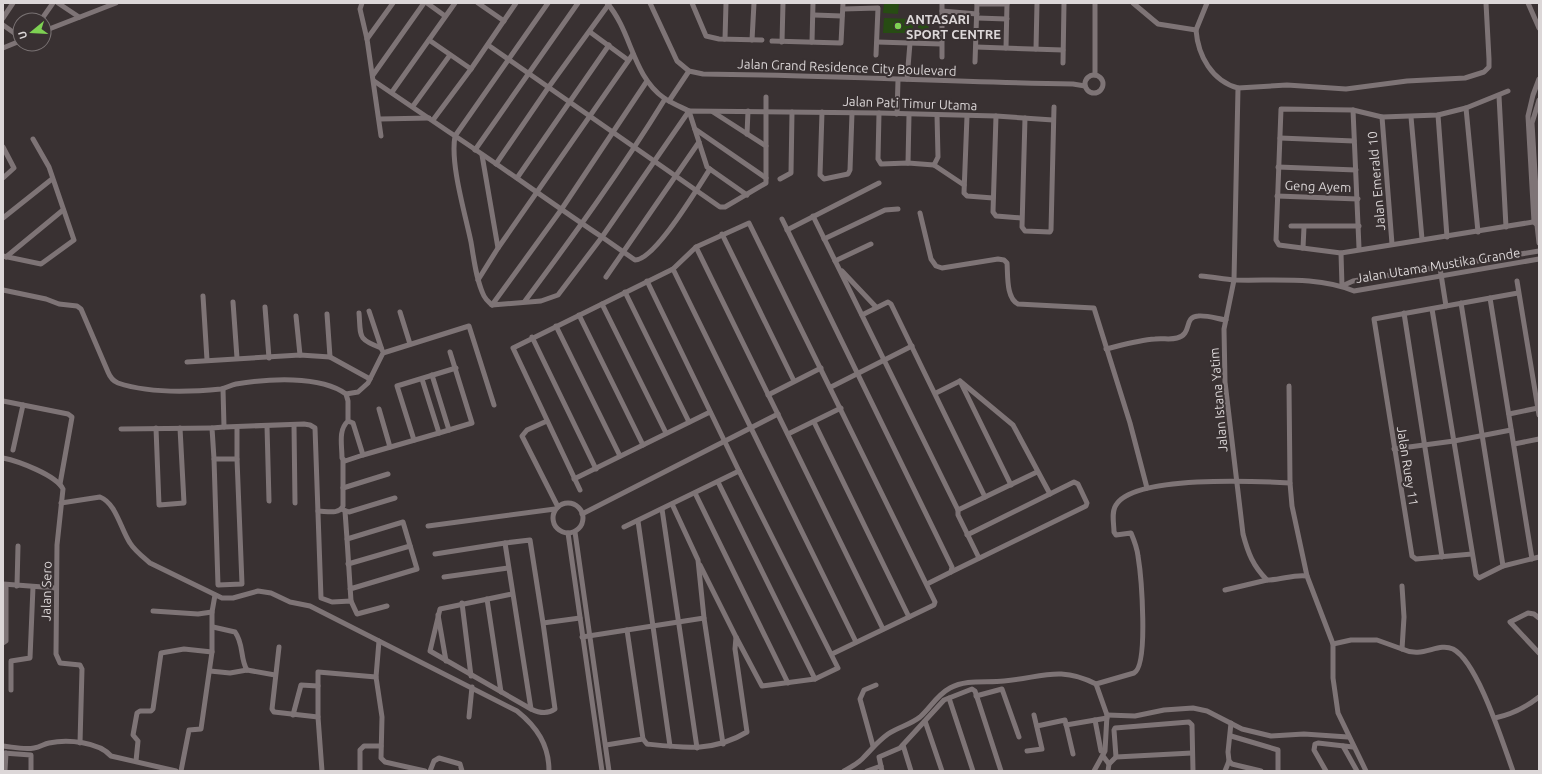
<svg xmlns="http://www.w3.org/2000/svg" width="1542" height="774" font-family="Ubuntu,sans-serif">
  <style>
    .green { fill: #274c13 }
    .lines { fill: none; stroke-linecap: round; stroke-linejoin: round }
    .street { stroke: #7e7476; stroke-width: 5 }
    .poi-dot { fill: #7ed153; stroke: #393132; stroke-width: 1.5 }
    .labels { text-anchor: middle; dominant-baseline: central; stroke-width: 4; stroke-linejoin: round; paint-order: stroke }
    .poi-label { font-size: 13px; font-weight: bold; fill: #dcd7d8; stroke: #393132; text-anchor: start }
    .street-label { font-size: 13px; fill: #dcd7d8; stroke: #393132 }
  </style>
  <rect width="100%" height="100%" fill="#393132"/>
  <g class="green">
    <path d="M884 3H899L898 14 883 13Z"/>
    <path d="M884 18 913 19V33H883Z"/>
    <path d="M918 20H929L928 34 918 33Z"/>
  </g>
  <g class="lines">
    <g class="street">
      <path d="M58 3 79 17"/>
      <path d="M362 3 360 9 367 39 381 136"/>
      <path d="M427 3 445 16"/>
      <path d="M478 3 504 21"/>
      <path d="M607 3C632 32 632 75 664 98 671 103 681 107 689 111L707 167 747 195"/>
      <path d="M650 3 677 61 689 71 703 74C826 75 950 82 1073 84L1085 86"/>
      <path d="M692 3 706 36 719 39 762 40"/>
      <path d="M1133 3 1158 24 1196 30C1198 56 1212 81 1238 88L1234 280 1224 329 1225 382 1243 534C1248 553 1253 566 1267 580 1281 580 1294 574 1307 576L1333 644V678L1338 713 1366 771"/>
      <path d="M1528 3 1539 28"/>
      <path d="M977 4H1007"/>
      <path d="M843 9 878 8 876 55"/>
      <path d="M942 11V3"/>
      <path d="M814 15 842 16"/>
      <path d="M3 18 13 3"/>
      <path d="M977 18 1007 19"/>
      <path d="M41 20 53 3"/>
      <path d="M3 25 20 37"/>
      <path d="M1196 30 1207 3"/>
      <path d="M44 31 116 3"/>
      <path d="M590 32 628 60"/>
      <path d="M367 39 393 3"/>
      <path d="M725 39 726 3"/>
      <path d="M429 40 471 69"/>
      <path d="M752 40 754 3"/>
      <path d="M772 41 841 43 843 3"/>
      <path d="M782 42 783 3"/>
      <path d="M812 42 813 3"/>
      <path d="M877 42 941 44"/>
      <path d="M488 45 720 207H725L766 183V97"/>
      <path d="M976 47 1063 50"/>
      <path d="M3 48 20 41"/>
      <path d="M1006 48 1007 3"/>
      <path d="M1036 49 1037 3"/>
      <path d="M942 57V11L977 14"/>
      <path d="M975 62 977 3"/>
      <path d="M1063 63 1064 3"/>
      <path d="M373 75 424 3"/>
      <path d="M1095 75V3"/>
      <circle cx="1094" cy="84" r="9"/>
      <path d="M907 79 910 43"/>
      <path d="M1539 79 1533 95 1528 116 1534 222 1537 225 1539 243"/>
      <path d="M374 81 449 132C501 166 551 203 602 237L558 295 541 301 492 305C489 302 486 300 484 296 476 280 474 259 471 242 465 213 450 164 455 136L548 3"/>
      <path d="M1238 88 1287 85 1346 89 1407 81 1465 78 1484 72 1489 67V59L1486 3"/>
      <path d="M1508 91 1466 108 1438 115 1382 117 1353 110 1281 109 1276 240 1279 245 1341 253 1539 221"/>
      <path d="M392 92 455 3"/>
      <path d="M1499 96 1506 227"/>
      <path d="M669 101 689 71"/>
      <path d="M413 106 450 55"/>
      <path d="M1466 108 1478 232"/>
      <path d="M1353 110 1359 248"/>
      <path d="M713 112 766 146"/>
      <path d="M822 112 820 175 824 179 848 174 850 170 852 113"/>
      <path d="M879 113 878 159 881 164 908 163 934 165 938 157 937 115"/>
      <path d="M897 114 898 80"/>
      <path d="M1438 115 1447 237"/>
      <path d="M967 116 964 193 967 196 993 198"/>
      <path d="M996 116 993 212 996 216 1021 218"/>
      <path d="M1382 117 1392 244"/>
      <path d="M1411 117 1422 239"/>
      <path d="M1025 118 1022 227 1025 231 1050 232 1051 230 1054 107"/>
      <path d="M380 119 429 118"/>
      <path d="M433 120 471 69 516 3"/>
      <path d="M695 129 766 178"/>
      <path d="M747 134 748 111"/>
      <path d="M1280 138 1354 141"/>
      <path d="M3 147 14 168 3 178"/>
      <path d="M475 150 578 3"/>
      <path d="M482 155 498 248"/>
      <path d="M908 163 909 115"/>
      <path d="M496 164 548 88 609 4"/>
      <path d="M934 165 964 185"/>
      <path d="M1278 167 1356 170"/>
      <path d="M710 169C698 187 655 260 635 260L602 237 689 111 879 113 996 116 1053 120"/>
      <path d="M517 178 609 45"/>
      <path d="M780 179 791 173 792 112"/>
      <path d="M1277 196 1358 199"/>
      <path d="M920 213 931 259 936 266 942 268 998 259 1004 260 1007 263C1008 275 1006 298 1018 304L1094 308 1130 423 1147 488"/>
      <path d="M813 216 958 510"/>
      <path d="M3 218 52 179"/>
      <path d="M782 219 952 567 951 572 927 584"/>
      <path d="M1538 223 1532 123 1539 100"/>
      <path d="M1291 226H1359"/>
      <path d="M787 230 879 183"/>
      <path d="M722 234 794 381"/>
      <path d="M824 239 885 210 898 209"/>
      <path d="M696 247 883 629"/>
      <path d="M1303 248 1304 227"/>
      <path d="M1341 253 1342 286"/>
      <path d="M3 256 41 264 74 240 49 167 33 139"/>
      <path d="M6 257 63 210"/>
      <path d="M835 261 871 244"/>
      <path d="M1440 268 1446 306"/>
      <path d="M673 269 856 642"/>
      <path d="M842 271 876 307"/>
      <path d="M1201 276C1212 277 1224 279 1235 280 1274 281 1317 276 1354 291L1539 259"/>
      <path d="M606 277 699 142"/>
      <path d="M478 280 498 248 633 54"/>
      <path d="M1517 281 1539 415"/>
      <path d="M1342 286 1353 281 1539 251"/>
      <path d="M3 290 46 299 59 304 77 306 81 309 108 372C110 377 113 381 118 383 148 393 191 392 221 389 226 388 231 385 236 384 267 379 320 375 346 394L348 401V421C338 430 342 445 342 458L345 461 363 455 353 423 348 421"/>
      <path d="M625 292 689 422"/>
      <path d="M203 296 207 360"/>
      <path d="M1490 298 1532 559"/>
      <path d="M525 301C574 235 622 169 665 99"/>
      <path d="M233 302 237 358"/>
      <path d="M1461 303 1503 566"/>
      <path d="M602 304 666 433"/>
      <path d="M492 305 561 210 647 81"/>
      <path d="M265 307 269 358"/>
      <path d="M1432 309 1476 575 1479 578 1503 566 1539 557"/>
      <path d="M369 311 382 350"/>
      <path d="M400 312 410 344"/>
      <path d="M359 313C361 337 357 339 381 348"/>
      <path d="M1404 313 1442 557"/>
      <path d="M327 314 330 357"/>
      <path d="M579 315 643 445"/>
      <path d="M862 315 888 302 891 304 985 497"/>
      <path d="M296 316 300 355"/>
      <path d="M556 326 620 456"/>
      <path d="M532 337 596 469"/>
      <path d="M1106 349C1122 345 1139 340 1155 339 1163 338 1170 340 1177 338 1193 334 1183 317 1198 316 1207 315 1218 319 1226 320"/>
      <path d="M187 362 300 355 330 357 370 379"/>
      <path d="M432 375 449 430"/>
      <path d="M960 381 1013 425 1050 494"/>
      <path d="M1289 386 1290 483 1292 506 1307 576"/>
      <path d="M831 387 912 346"/>
      <path d="M223 389 224 427 304 424 310 425 315 428 321 598 332 602 351 601 357 614 387 606"/>
      <path d="M936 393 960 381 1011 485"/>
      <path d="M346 394 358 392 368 383 383 353 469 326 494 405"/>
      <path d="M768 395 821 368"/>
      <path d="M3 401 68 414 72 417 60 484"/>
      <path d="M379 409 390 447"/>
      <path d="M1509 414 1538 408"/>
      <path d="M547 421 527 430 522 436 558 507"/>
      <path d="M814 422 909 617"/>
      <path d="M294 425 295 503"/>
      <path d="M267 426 269 501"/>
      <path d="M224 427 212 428 214 459H237V427"/>
      <path d="M156 428 159 505 184 503 180 428"/>
      <path d="M121 429 212 428"/>
      <path d="M439 433 472 423 450 352"/>
      <path d="M788 434 841 408"/>
      <path d="M414 440 397 386 456 368"/>
      <path d="M1514 444 1539 439"/>
      <path d="M1394 449 1454 441 1511 430"/>
      <path d="M13 450 23 405"/>
      <path d="M363 455 439 433 422 379"/>
      <path d="M3 458C18 461 56 475 63 489L57 545 56 654 60 663 80 665 82 669 80 743"/>
      <path d="M214 459 218 585 242 584 237 459"/>
      <path d="M574 479 710 412"/>
      <path d="M718 482 815 679"/>
      <path d="M343 488 388 474"/>
      <path d="M580 490 513 348 673 269 696 247 749 223 935 602 934 605 832 654"/>
      <path d="M695 493 788 683"/>
      <path d="M61 503 100 497C116 503 121 530 130 543 135 551 143 557 150 563L222 598H233L258 591 271 593 290 602 310 606 517 711C537 727 549 745 549 771"/>
      <circle cx="568" cy="518" r="15"/>
      <path d="M341 509 349 512 395 498"/>
      <path d="M662 509 697 748"/>
      <path d="M318 511C326 511 339 515 343 506V460"/>
      <path d="M345 511 347 539"/>
      <path d="M582 514 778 414"/>
      <path d="M638 521 670 746"/>
      <path d="M428 526 555 509"/>
      <path d="M624 527 739 471"/>
      <path d="M575 532 609 771"/>
      <path d="M568 533 602 771"/>
      <path d="M435 554 505 543"/>
      <path d="M1472 554 1416 559 1412 556 1374 319 1518 293"/>
      <path d="M979 558 958 515V510L1037 472"/>
      <path d="M348 564 410 546"/>
      <path d="M700 565 736 637"/>
      <path d="M951 572 1086 506 1087 503 1078 484 1074 482 967 535"/>
      <path d="M444 577 508 568"/>
      <path d="M3 584 56 588"/>
      <path d="M17 586 18 546"/>
      <path d="M350 589 417 569 403 522 347 539 351 601"/>
      <path d="M1225 590 1267 580"/>
      <path d="M512 594 440 609 430 651 531 709"/>
      <path d="M487 599 501 692"/>
      <path d="M462 603 471 676"/>
      <path d="M153 611 198 614 212 612"/>
      <path d="M438 615 446 661"/>
      <path d="M704 618 723 744"/>
      <path d="M1539 618 1534 614 1528 613 1510 622 1539 653"/>
      <path d="M543 623 555 709C547 715 539 713 531 709L505 543 530 540 543 623 580 618"/>
      <path d="M213 627 235 632C244 644 240 659 247 670"/>
      <path d="M627 630 643 739"/>
      <path d="M582 637 704 618 698 560 672 504"/>
      <path d="M379 641 376 677 382 717 381 758 385 762 425 771"/>
      <path d="M3 643 6 641V585"/>
      <path d="M1333 644 1351 640H1377L1402 649 1404 617 1402 586"/>
      <path d="M279 647 272 709 274 712 318 717"/>
      <path d="M1402 649C1423 659 1437 642 1453 649 1478 662 1503 744 1513 771"/>
      <path d="M210 671 230 673 247 670 275 675"/>
      <path d="M1096 684 1134 673C1149 665 1141 574 1138 556 1137 548 1134 540 1131 533L1116 535 1114 532C1114 524 1111 512 1116 505 1134 475 1256 481 1290 483"/>
      <path d="M11 690V661L30 658 33 587"/>
      <path d="M976 696 1002 689 1019 737"/>
      <path d="M949 698 973 771"/>
      <path d="M293 715 301 685 318 686"/>
      <path d="M1107 715 1135 716 1164 710 1193 708 1207 711 1242 729 1271 736 1304 734 1348 737"/>
      <path d="M469 717 472 687"/>
      <path d="M1495 718C1513 714 1525 708 1539 697"/>
      <path d="M1095 720 1101 751"/>
      <path d="M925 721 942 771"/>
      <path d="M1231 723 1228 752 1229 761 1232 764 1261 771"/>
      <path d="M1066 725 1107 718"/>
      <path d="M1037 726 1065 720 1073 754"/>
      <path d="M1231 736 1278 750V771"/>
      <path d="M606 745 643 739 647 744C684 748 714 752 747 732L735 649 736 637 762 686 815 679 838 668 739 471 647 281"/>
      <path d="M903 745 911 771"/>
      <path d="M3 746C13 747 24 750 34 748 40 747 44 744 49 743 68 739 99 742 111 756L176 771"/>
      <path d="M873 746 860 699 864 690 876 685"/>
      <path d="M1343 746 1357 771"/>
      <path d="M1027 751 1042 749 1034 715"/>
      <path d="M3 753 31 755V771"/>
      <path d="M1103 756 1109 764 1108 771"/>
      <path d="M1116 757 1192 753"/>
      <path d="M136 761 138 741 133 735 137 713 140 711H151L153 709 161 653 184 649 212 652"/>
      <path d="M1109 764 1116 757 1114 730 1115 728 1189 722 1192 725 1193 771"/>
      <path d="M5 771 6 753"/>
      <path d="M181 771 189 730 201 729 212 652V612L215 595"/>
      <path d="M322 771 318 717V672L376 677"/>
      <path d="M360 771V750L364 746H381"/>
      <path d="M430 771 434 761 439 758 460 764 462 771"/>
      <path d="M844 771C851 767 859 763 864 757 873 748 877 742 888 734 898 727 910 725 920 717 931 707 937 695 950 688 967 679 986 683 1004 681 1041 678 1059 665 1096 684L1107 715 1105 751 1094 771"/>
      <path d="M867 771 881 766"/>
      <path d="M882 771 879 757 900 748 944 700 972 689 975 691 1001 771"/>
      <path d="M1225 771 1229 761"/>
      <path d="M1326 771 1314 750 1315 744 1318 743 1353 747"/>
    </g>
  </g>
  <circle class="poi-dot" cx="898" cy="26" r="4"/>
  <g class="labels">
    <g class="poi-label">
      <text x="906" y="19">ANTASARI<tspan x="906" dy="15">SPORT CENTRE</tspan></text>
    </g>
    <g class="street-label">
      <text transform="translate(847 67) rotate(2)">Jalan Grand Residence City Boulevard</text>
      <text transform="translate(910 103) rotate(2)">Jalan Pati Timur Utama</text>
      <text transform="translate(1376 181) rotate(-95)">Jalan Emerald 10</text>
      <text transform="translate(1318 186) rotate(2)">Geng Ayem</text>
      <text transform="translate(1438 265) rotate(-9)">Jalan Utama Mustika Grande</text>
      <text transform="translate(1218 400) rotate(-95)">Jalan Istana Yatim</text>
      <text transform="translate(1408 466) rotate(81)">Jalan Ruey 11</text>
      <text transform="translate(46 591) rotate(-89)">Jalan Sero</text>
    </g>
  </g>
  <rect width="1542" height="774" fill="none" stroke="#dcd7d8" stroke-width="8"/>
  <g transform="translate(32 32) rotate(252)"><circle r="19" fill="#393132" stroke="#7a7374"/>
  <path d="M0-3L7 15L0 10L-7 15Z" fill="#7ed153"/>
  <text y="-6" font-size="11" font-weight="bold" text-anchor="middle" fill="#dcd7d8">U</text>
  </g>
</svg>
